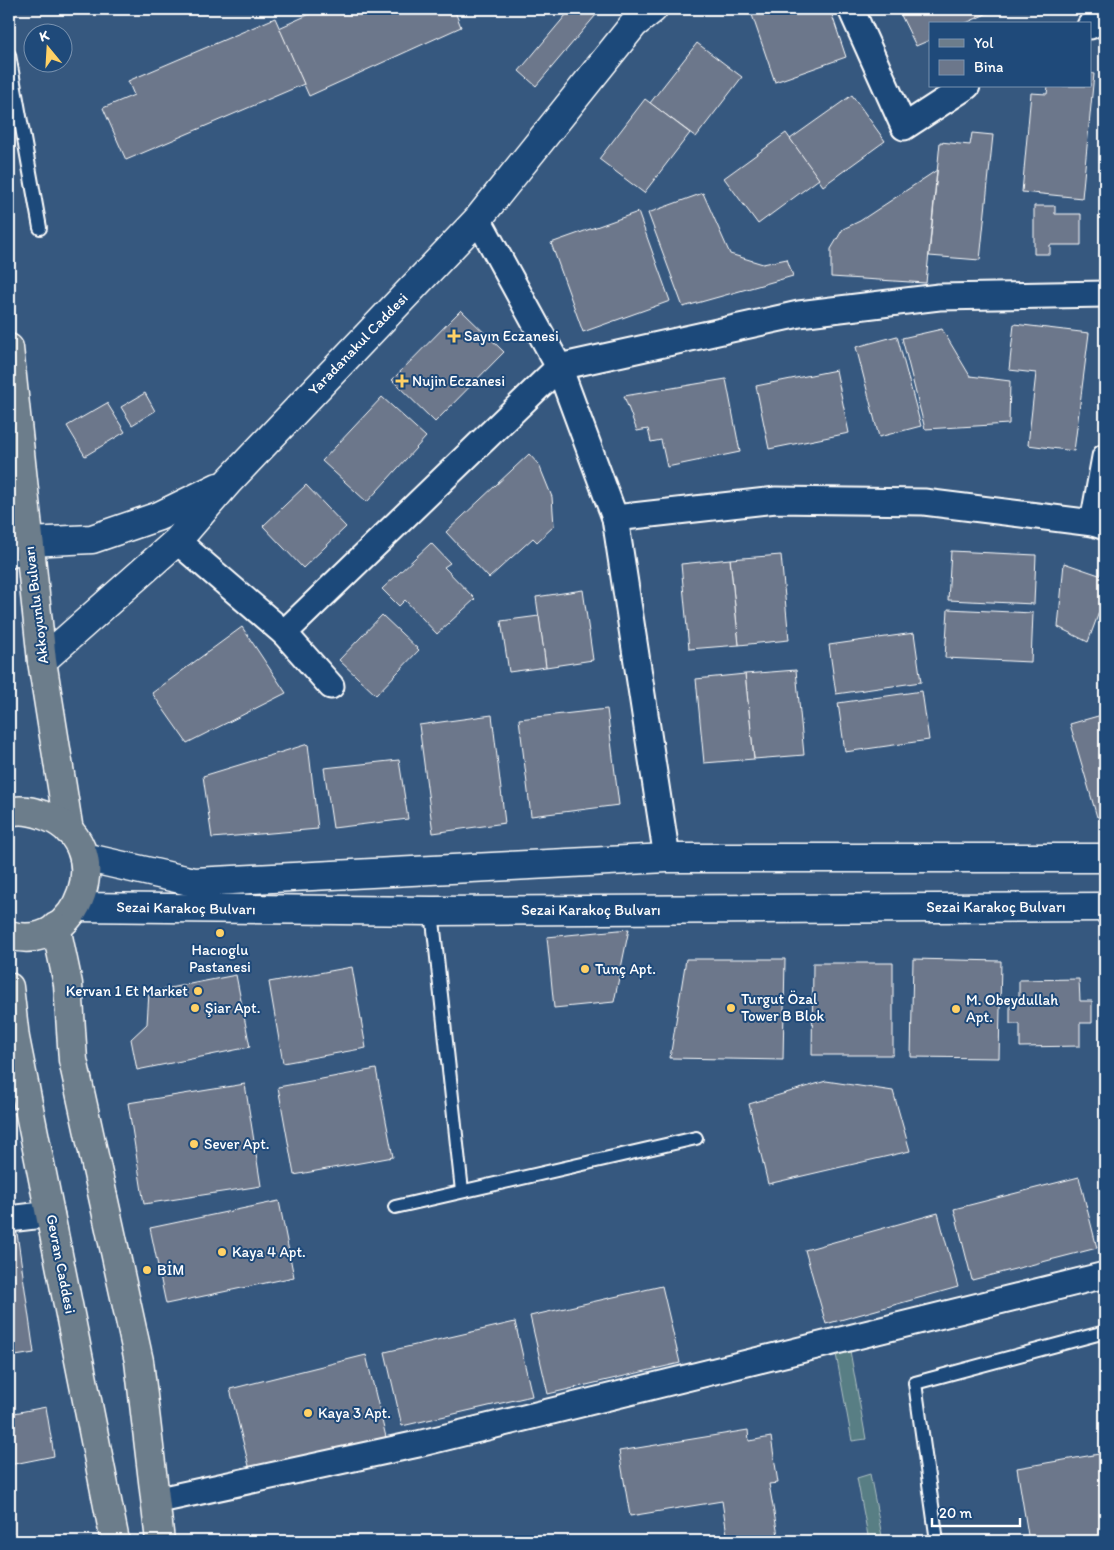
<svg xmlns="http://www.w3.org/2000/svg" width="1114" height="1550" font-family="Itim,sans-serif">
  <style>
    .green { fill: #587e84; stroke: #acbec2 }
    .building { fill: #6c778b; stroke: #fff }
    .lines { fill: none; stroke-linecap: round; stroke-linejoin: round }
    .service-casing { stroke: #fff; stroke-width: 16 }
    .minor-casing { stroke: #fff; stroke-width: 29 }
    .tertiary-casing { stroke: #fff; stroke-width: 31 }
    .secondary-casing { stroke: #fff; stroke-width: 31 }
    .primary-casing { stroke: #fff; stroke-width: 31 }
    .service { stroke: #1f4a7a; stroke-width: 12 }
    .minor { stroke: #1f4a7a; stroke-width: 25 }
    .tertiary { stroke: #1f4a7a; stroke-width: 28 }
    .secondary { stroke: #1f4a7a; stroke-width: 28 }
    .primary { stroke: #6c7d8b; stroke-width: 28 }
    .poi-dot { fill: #ffd166; stroke: #1f4a7a; stroke-width: 2 }
    .labels { text-anchor: middle; dominant-baseline: central; stroke-width: 4; stroke-linejoin: round; paint-order: stroke }
    .poi-label { font-size: 15px; fill: #fff; stroke: #1f4a7a; text-anchor: start }
    .street-label { font-size: 15px; fill: #fff; stroke: #1f4a7a }
  </style>
  <rect width="100%" height="100%" fill="#36587f"/>
  <filter id="ink" filterUnits="userSpaceOnUse"><feTurbulence type="fractalNoise" baseFrequency=".02" numOctaves="2"/><feDisplacementMap in="SourceGraphic" scale="10" xChannelSelector="R" yChannelSelector="G"/><feConvolveMatrix kernelMatrix="1 2 1 2 8 2 1 2 1" color-interpolation-filters="sRGB"/></filter>
  <g filter="url(#ink)">
    <g class="green">
      <path d="M850 1351 866 1439 852 1441 836 1354Z"/>
      <path d="M870 1474 883 1541H869L857 1478Z"/>
    </g>
    <g class="building">
      <path d="M321 9H454L461 27 309 96 279 28Z"/>
      <path d="M571 9H601L536 86 519 71Z"/>
      <path d="M750 9H830L846 57 775 82Z"/>
      <path d="M898 9H989L990 12 964 24H930V40L916 46Z"/>
      <path d="M275 18 304 84 126 160 103 108 134 95 128 81Z"/>
      <path d="M697 43 742 77 696 137 650 103Z"/>
      <path d="M1090 73 1094 74 1082 198 1022 192 1031 93 1047 94 1048 86H1090Z"/>
      <path d="M852 95 885 141 823 186 790 139Z"/>
      <path d="M645 99 690 133 644 193 599 159Z"/>
      <path d="M786 133 819 179 758 224 724 178Z"/>
      <path d="M972 133 993 135 980 260 929 256 940 142 970 145Z"/>
      <path d="M937 170 926 283 831 277V249L843 229 860 221Z"/>
      <path d="M703 193 730 254 763 264 787 259 793 276 683 307 648 213Z"/>
      <path d="M1034 206H1055V214H1081V245H1050V254H1034Z"/>
      <path d="M638 212 670 301 583 332 551 243Z"/>
      <path d="M461 310 504 352 435 422 392 380Z"/>
      <path d="M1014 324 1089 333 1074 451 1028 445 1036 373 1009 370Z"/>
      <path d="M942 329 970 376 1010 381 1009 424 925 429 902 338Z"/>
      <path d="M897 336 921 426 879 437 856 347Z"/>
      <path d="M836 370 849 433 769 449 756 386Z"/>
      <path d="M726 379 740 452 667 467 661 440 651 442 648 429 637 431 624 396Z"/>
      <path d="M145 393 155 411 132 425 121 407Z"/>
      <path d="M382 397 426 437 367 502 322 461Z"/>
      <path d="M107 403 125 432 85 456 67 426Z"/>
      <path d="M529 454 539 465 552 497 554 526 537 542 533 538 489 578 446 532Z"/>
      <path d="M306 485 346 527 303 568 263 526Z"/>
      <path d="M431 543 450 563 444 567 475 599 437 634 405 600 399 606 382 589Z"/>
      <path d="M951 551 1036 555 1034 604 948 600Z"/>
      <path d="M781 555 789 640 739 645 730 559Z"/>
      <path d="M730 559 739 645 689 649 681 564Z"/>
      <path d="M1064 563 1105 577V596L1088 642 1058 627Z"/>
      <path d="M583 590 593 660 546 667 536 597Z"/>
      <path d="M948 609 1033 613 1031 662 945 658Z"/>
      <path d="M382 615 419 650 376 695 339 660Z"/>
      <path d="M539 616 546 667 509 672 501 621Z"/>
      <path d="M242 627 286 693 187 743 152 693Z"/>
      <path d="M914 633 921 682 836 694 829 645Z"/>
      <path d="M796 670 804 755 754 759 745 674Z"/>
      <path d="M745 674 754 759 704 763 696 679Z"/>
      <path d="M922 691 929 740 845 752 838 703Z"/>
      <path d="M607 709 619 805 531 816 519 719Z"/>
      <path d="M1105 714V814L1097 817 1070 724Z"/>
      <path d="M492 715 505 823 433 833 419 725Z"/>
      <path d="M308 744 318 829 212 838 203 776Z"/>
      <path d="M399 760 408 819 333 828 324 768Z"/>
      <path d="M629 929 614 1002 554 1008 547 937Z"/>
      <path d="M686 959H785L783 1060 670 1058Z"/>
      <path d="M913 959 1001 961 999 1058 911 1057Z"/>
      <path d="M813 963H893V1055H812Z"/>
      <path d="M352 967 366 1048 283 1063 269 982Z"/>
      <path d="M236 975 250 1047 137 1070 131 1039 147 1024 149 992Z"/>
      <path d="M1079 979 1080 1001H1092V1023H1080V1046L1020 1047V1024H1010V1002H1019V980Z"/>
      <path d="M376 1069 393 1157 294 1175 278 1087Z"/>
      <path d="M826 1081 893 1091 910 1151 768 1184 749 1104Z"/>
      <path d="M245 1084 261 1186 144 1204 128 1103Z"/>
      <path d="M1079 1177 1097 1248 972 1280 954 1209Z"/>
      <path d="M279 1201 294 1277 166 1304 150 1228Z"/>
      <path d="M938 1213 958 1287 826 1324 805 1250Z"/>
      <path d="M17 1233 34 1353 9 1357V1234Z"/>
      <path d="M662 1286 680 1363 548 1394 530 1316Z"/>
      <path d="M515 1322 532 1396 402 1426 385 1352Z"/>
      <path d="M366 1355 386 1437 250 1470 230 1389Z"/>
      <path d="M46 1407 54 1456 9 1465V1414Z"/>
      <path d="M748 1430 749 1441 771 1437 778 1483 769 1484 779 1541H728L722 1501 630 1516 619 1451Z"/>
      <path d="M1105 1453V1541H1029L1017 1468Z"/>
    </g>
    <g class="lines">
      <defs>
        <g id="service">
          <path d="M9 55 40 228"/>
          <path d="M432 911 462 1191"/>
          <path d="M395 1207 696 1138"/>
          <path d="M937 1541 915 1383 1105 1332"/>
        </g>
        <g id="minor">
          <path d="M851 9 904 127 967 86"/>
          <path d="M1090 26 1105 19"/>
          <path d="M478 219 559 367 615 518 667 858"/>
          <path d="M615 518 776 500 924 502 1093 523 1105 527"/>
          <path d="M1093 523 1105 457"/>
          <path d="M177 541 284 633 331 686"/>
          <path d="M284 633 559 367 799 314 939 297 1105 294"/>
          <path d="M9 1219 51 1214"/>
          <path d="M155 1501 418 1444 1105 1275"/>
        </g>
        <g id="tertiary">
          <path d="M9 554 29 542 92 539 159 516 218 487"/>
          <path d="M42 661 177 541 228 482 478 219 634 24 653 9"/>
        </g>
        <g id="secondary">
          <path d="M84 857 194 882 667 858H1105"/>
          <path d="M76 907 432 911 1105 907"/>
        </g>
        <g id="primary">
          <path d="M9 348 42 661 69 831"/>
          <path d="M9 812C19 809 32 811 43 815 122 842 78 956 9 935"/>
          <path d="M56 927 68 984 73 1060 139 1361 160 1541"/>
          <path d="M9 987 15 1038 115 1541"/>
        </g>
      </defs>
      <use href="#service" class="service-casing"/>
      <use href="#minor" class="minor-casing"/>
      <use href="#tertiary" class="tertiary-casing"/>
      <use href="#secondary" class="secondary-casing"/>
      <use href="#primary" class="primary-casing"/>
      <use href="#service" class="service"/>
      <use href="#minor" class="minor"/>
      <use href="#tertiary" class="tertiary"/>
      <use href="#secondary" class="secondary"/>
      <use href="#primary" class="primary"/>
    </g>
  </g>
  <g class="poi-dot">
    <path d="M451.5 328.5h5v5h5v5h-5v5h-5v-5h-5v-5h5z"/>
    <path d="M399.5 373.5h5v5h5v5h-5v5h-5v-5h-5v-5h5z"/>
    <circle cx="220" cy="933" r="5"/>
    <circle cx="585" cy="969" r="5"/>
    <circle cx="198" cy="991" r="5"/>
    <circle cx="195" cy="1008" r="5"/>
    <circle cx="731" cy="1008" r="5"/>
    <circle cx="956" cy="1009" r="5"/>
    <circle cx="194" cy="1144" r="5"/>
    <circle cx="222" cy="1252" r="5"/>
    <circle cx="147" cy="1270" r="5"/>
    <circle cx="308" cy="1413" r="5"/>
  </g>
  <g class="labels">
    <g class="poi-label">
      <text x="464" y="336">Sayın Eczanesi</text>
      <text x="412" y="381">Nujin Eczanesi</text>
      <text x="220" y="950" text-anchor="middle">Hacıoglu<tspan x="220" dy="17">Pastanesi</tspan></text>
      <text x="595" y="969">Tunç Apt.</text>
      <text x="188" y="991" text-anchor="end">Kervan 1 Et Market</text>
      <text x="741" y="999">Turgut Özal<tspan x="741" dy="17">Tower B Blok</tspan></text>
      <text x="966" y="1000">M. Obeydullah<tspan x="966" dy="17">Apt.</tspan></text>
      <text x="205" y="1008">Şiar Apt.</text>
      <text x="204" y="1144">Sever Apt.</text>
      <text x="232" y="1252">Kaya 4 Apt.</text>
      <text x="157" y="1270">BİM</text>
      <text x="318" y="1413">Kaya 3 Apt.</text>
    </g>
    <g class="street-label">
      <text transform="translate(358 344) rotate(-46)">Yaradanakul Caddesi</text>
      <text transform="translate(36 605) rotate(-97)">Akkoyunlu Bulvarı</text>
      <text x="996" y="907">Sezai Karakoç Bulvarı</text>
      <text transform="translate(186 908) rotate(1)">Sezai Karakoç Bulvarı</text>
      <text x="591" y="910">Sezai Karakoç Bulvarı</text>
      <text transform="translate(61 1264) rotate(79)">Gevran Caddesi</text>
    </g>
  </g>
  <rect width="1114" height="1550" fill="none" stroke="#1f4a7a" stroke-width="30"/>
  <rect x="15" y="15" width="1084" height="1520" fill="none" stroke="#fff" stroke-width="2" filter="url(#ink)"/>
  <rect x="929" y="22" width="162" height="65" fill="#1f4a7a" stroke="#7992af"/>
  <rect x="939" y="39" width="25" height="8" fill="#6c7d8b" stroke="#7992af"/>
  <text x="974" y="48" font-size="15" fill="#ffffff">Yol</text>
  <rect x="939" y="60" width="25" height="15" fill="#6c778b" stroke="#7992af"/>
  <text x="974" y="72" font-size="15" fill="#ffffff">Bina</text>
  <g transform="translate(48 48) rotate(342)"><circle r="24" fill="#1f4a7a" stroke="#7992af"/>
  <path d="M0-4L9 19L0 12L-9 19Z" fill="#ffd166"/>
  <text y="-8" font-size="14" font-weight="bold" text-anchor="middle" fill="#ffffff">K</text>
  </g>
  <path d="M932 1518v8h88v-8" fill="none" stroke="#ffffff" stroke-width="2.5"/>
  <text x="939" y="1518" font-size="15" fill="#ffffff" stroke="#1f4a7a" stroke-width="4" paint-order="stroke">20 m</text>
</svg>
